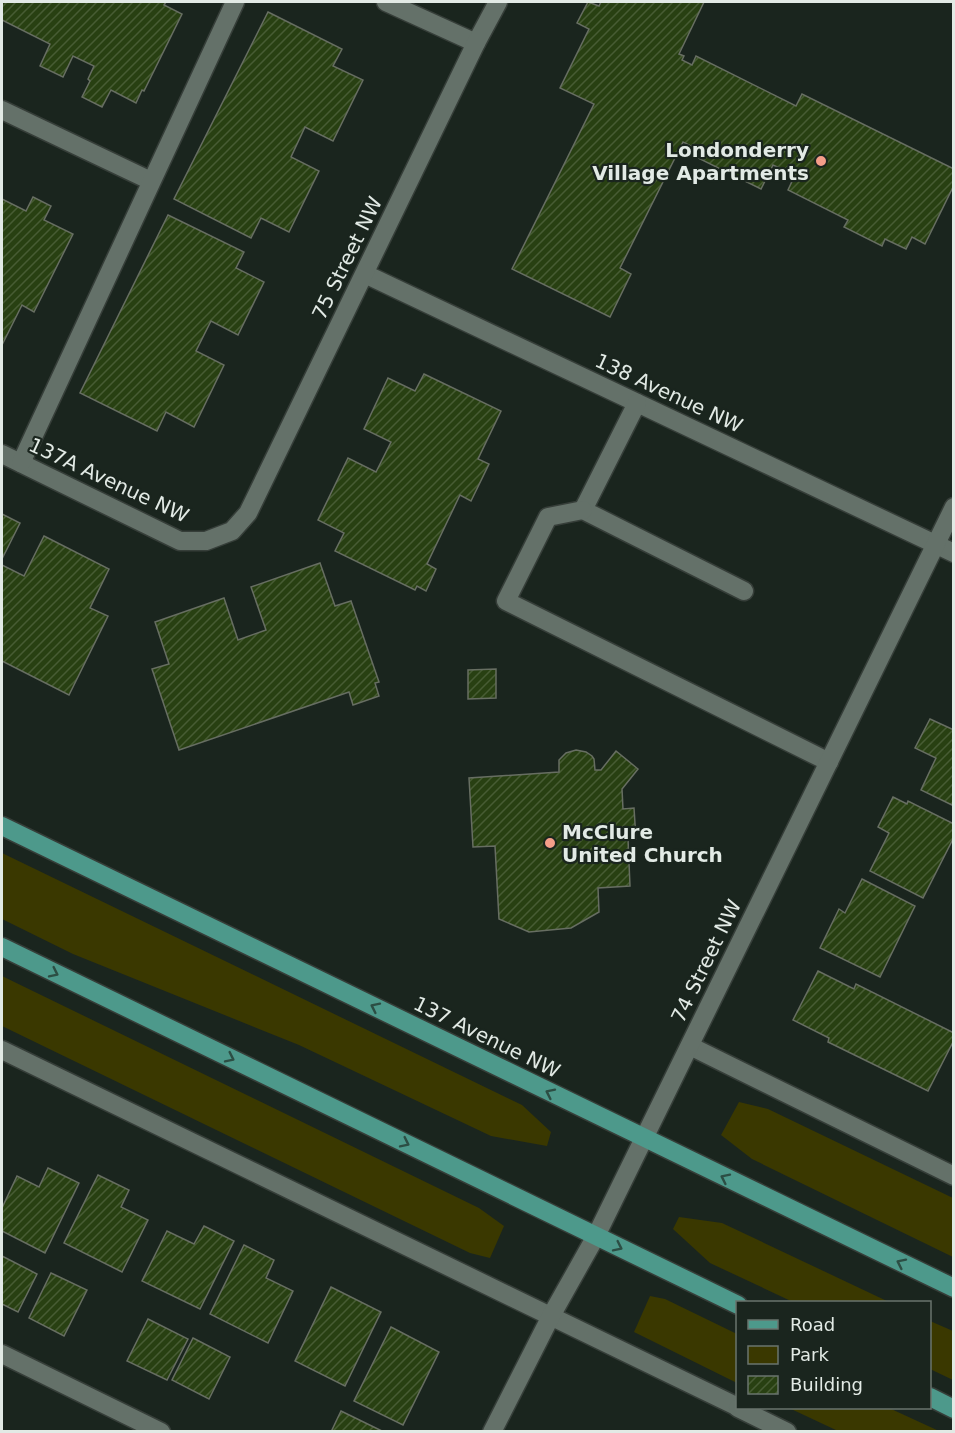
<svg xmlns="http://www.w3.org/2000/svg" width="955" height="1433" font-family="'DejaVu Sans',sans-serif">
  <style>
    .green { fill: #3a3800 }
    .building { fill: url(#building-hatch); stroke: #676e62; stroke-width: 1.5 }
    .lines { fill: none; stroke-linecap: round; stroke-linejoin: round }
    .minor-casing { stroke: #363e39; stroke-width: 21 }
    .major-casing { stroke: #363e39; stroke-width: 21 }
    .minor { stroke: #647169; stroke-width: 18 }
    .major { stroke: #4d998b; stroke-width: 18 }
    .oneway { stroke: #2c4e44 }
    .poi-dot { fill: #f49e89; stroke: #1a251e; stroke-width: 2 }
    .labels { text-anchor: middle; dominant-baseline: central; stroke-width: 4.5; stroke-linejoin: round; paint-order: stroke }
    .poi-label { font-size: 20px; font-weight: bold; fill: #e2eae5; stroke: #1a251e; text-anchor: end }
    .street-label { font-size: 20px; fill: #e2eae5; stroke: #1a251e }
  </style>
  <defs>
    <pattern id="building-hatch" width="6" height="6" patternUnits="userSpaceOnUse" patternTransform="scale(1.5)"><rect width="6" height="6" fill="#284012"/><path d="M-1 1l2-2M0 6l6-6M5 7l2-2" fill="none" stroke="#475c34"/></pattern>
  </defs>
  <rect width="100%" height="100%" fill="#1a251e"/>
  <g class="green">
    <path d="M2 853 522 1105 551 1132 547 1146 491 1136 299 1045 73 954 2 919Z"/>
    <path d="M2 976 479 1208 504 1226 490 1258 470 1253 2 1026Z"/>
    <path d="M739 1102 768 1109 953 1198V1257L752 1159 721 1135Z"/>
    <path d="M679 1217 722 1223 889 1302H793L710 1263 673 1229Z"/>
    <path d="M650 1296 665 1299 737 1334V1383L634 1332Z"/>
    <path d="M930 1321 953 1331V1380L930 1369Z"/>
    <path d="M789 1408H889L939 1431H838Z"/>
  </g>
  <g class="building">
    <path d="M2 2H166L164 5 182 14 144 91 142 90 136 103 111 90 102 107 82 97 90 81 88 79 94 66 73 56 63 77 40 66 50 44 2 20Z"/>
    <path d="M588 2 599 6 601 2H704L679 54 684 56 682 60 692 65 696 56 796 106 802 94 954 169V185L925 244 912 237 906 249 885 239 882 246 844 227 848 220 788 190 795 175 773 165 761 189 698 158 701 151 683 142 620 268 631 274 610 317 512 269 594 104 560 88 589 29 577 23Z"/>
    <path d="M268 12 342 49 333 66 363 80 333 141 305 127 291 157 319 171 289 232 261 218 251 238 174 199Z"/>
    <path d="M33 197 51 206 44 220 73 234 34 312 22 305 2 345V199L26 211Z"/>
    <path d="M168 215 244 252 236 268 264 282 238 335 211 321 196 351 224 365 194 427 166 412 157 431 80 393Z"/>
    <path d="M424 374 501 411 478 459 489 464 471 501 460 495 427 564 436 569 426 591 417 586 415 590 335 551 344 533 318 520 348 458 376 472 391 442 364 429 388 378 415 391Z"/>
    <path d="M2 514 20 523 2 559Z"/>
    <path d="M44 536 109 569 90 608 108 616 69 695 2 661V565L24 576Z"/>
    <path d="M320 563 335 606 351 601 379 682 375 683 379 696 353 705 349 692 179 750 152 669 169 664 155 622 224 598 238 640 266 630 251 587Z"/>
    <path d="M496 669V698L468 699V670Z"/>
    <path d="M930 719 954 730V806L921 790 936 758 915 748Z"/>
    <path d="M576 750 586 752 592 756 594 759 595 770H601L616 751 638 769 622 789 623 809 634 808 636 839H628L630 886 598 888 599 912 571 928 529 932 499 919 495 846 473 847 469 778 559 772V760L566 753Z"/>
    <path d="M893 797 907 804 908 801 954 824V837L923 898 870 871 889 833 878 827Z"/>
    <path d="M862 879 915 906 880 977 820 948 839 909 845 913Z"/>
    <path d="M818 971 854 989 856 984 954 1033V1040L928 1091 828 1042 829 1038 793 1020Z"/>
    <path d="M48 1168 79 1183 45 1253 2 1231V1208L17 1176 39 1187Z"/>
    <path d="M98 1175 129 1190 121 1207 148 1220 122 1272 64 1243Z"/>
    <path d="M204 1226 234 1241 200 1309 142 1281 167 1231 194 1244Z"/>
    <path d="M244 1245 274 1260 266 1278 293 1291 268 1343 210 1314Z"/>
    <path d="M2 1256 37 1274 18 1312 2 1304Z"/>
    <path d="M51 1273 87 1290 64 1336 29 1318Z"/>
    <path d="M331 1287 381 1312 345 1386 295 1361Z"/>
    <path d="M148 1319 188 1339 167 1380 127 1361Z"/>
    <path d="M391 1327 439 1352 403 1425 354 1401Z"/>
    <path d="M193 1338 230 1357 209 1399 172 1380Z"/>
    <path d="M341 1411 382 1431V1432H331Z"/>
  </g>
  <g class="lines">
    <defs>
      <g id="minor">
        <path d="M386 2 476 43"/>
        <path d="M2 110 151 181"/>
        <path d="M365 274 954 553"/>
        <path d="M637 403 583 510 744 591"/>
        <path d="M2 454 180 541H206L232 531 248 513 476 43 498 2"/>
        <path d="M21 463 235 2"/>
        <path d="M583 510 548 517 506 601 829 762"/>
        <path d="M690 1046 954 1176"/>
        <path d="M2 1050 738 1407"/>
        <path d="M2 1354 161 1432"/>
        <path d="M738 1408 787 1432"/>
        <path d="M492 1432 551 1316 596 1236 954 507"/>
      </g>
      <g id="major">
        <path d="M2 826 954 1288"/>
        <path d="M2 947 738 1305"/>
        <path d="M930 1397 954 1409"/>
      </g>
    </defs>
    <use href="#minor" class="minor-casing"/>
    <use href="#major" class="major-casing"/>
    <use href="#minor" class="minor"/>
    <use href="#major" class="major"/>
  </g>
  <defs><path id="oneway-chevron" d="M-2-3.5L2.5 0L-2 3.5" fill="none" stroke-width="1.6" stroke-linecap="round" stroke-linejoin="round" transform="scale(1.5)"/></defs>
  <g class="oneway">
    <use href="#oneway-chevron" transform="translate(54 973) rotate(26)"/>
    <use href="#oneway-chevron" transform="translate(375 1007) rotate(-154)"/>
    <use href="#oneway-chevron" transform="translate(230 1058) rotate(26)"/>
    <use href="#oneway-chevron" transform="translate(550 1093) rotate(-154)"/>
    <use href="#oneway-chevron" transform="translate(405 1143) rotate(26)"/>
    <use href="#oneway-chevron" transform="translate(725 1178) rotate(-154)"/>
    <use href="#oneway-chevron" transform="translate(618 1247) rotate(26)"/>
    <use href="#oneway-chevron" transform="translate(901 1263) rotate(-154)"/>
  </g>
  <g class="poi-dot">
    <circle cx="821" cy="161" r="6"/>
    <circle cx="550" cy="843" r="6"/>
  </g>
  <g class="labels">
    <g class="poi-label">
      <text x="809" y="150">Londonderry<tspan x="809" dy="23">Village Apartments</tspan></text>
      <text x="562" y="832" text-anchor="start">McClure<tspan x="562" dy="23">United Church</tspan></text>
    </g>
    <g class="street-label">
      <text transform="translate(347 258) rotate(-64)">75 Street NW</text>
      <text transform="translate(669 393) rotate(25)">138 Avenue NW</text>
      <text transform="translate(109 480) rotate(25)">137A Avenue NW</text>
      <text transform="translate(706 961) rotate(-64)">74 Street NW</text>
      <text transform="translate(487 1037) rotate(26)">137 Avenue NW</text>
    </g>
  </g>
  <rect width="955" height="1433" fill="none" stroke="#e2eae5" stroke-width="6"/>
  <rect x="736" y="1301" width="195" height="108" fill="#1a251e" stroke="#6a746e" stroke-width="1.5"/>
  <rect x="748" y="1320" width="30" height="9" fill="#4d998b" stroke="#6a746e" stroke-width="1.5"/>
  <text x="790" y="1331" font-size="18" fill="#e2eae5">Road</text>
  <rect x="748" y="1346" width="30" height="18" fill="#3a3800" stroke="#6a746e" stroke-width="1.5"/>
  <text x="790" y="1361" font-size="18" fill="#e2eae5">Park</text>
  <rect x="748" y="1376" width="30" height="18" fill="url(#building-hatch)" stroke="#6a746e" stroke-width="1.5"/>
  <text x="790" y="1391" font-size="18" fill="#e2eae5">Building</text>
</svg>
